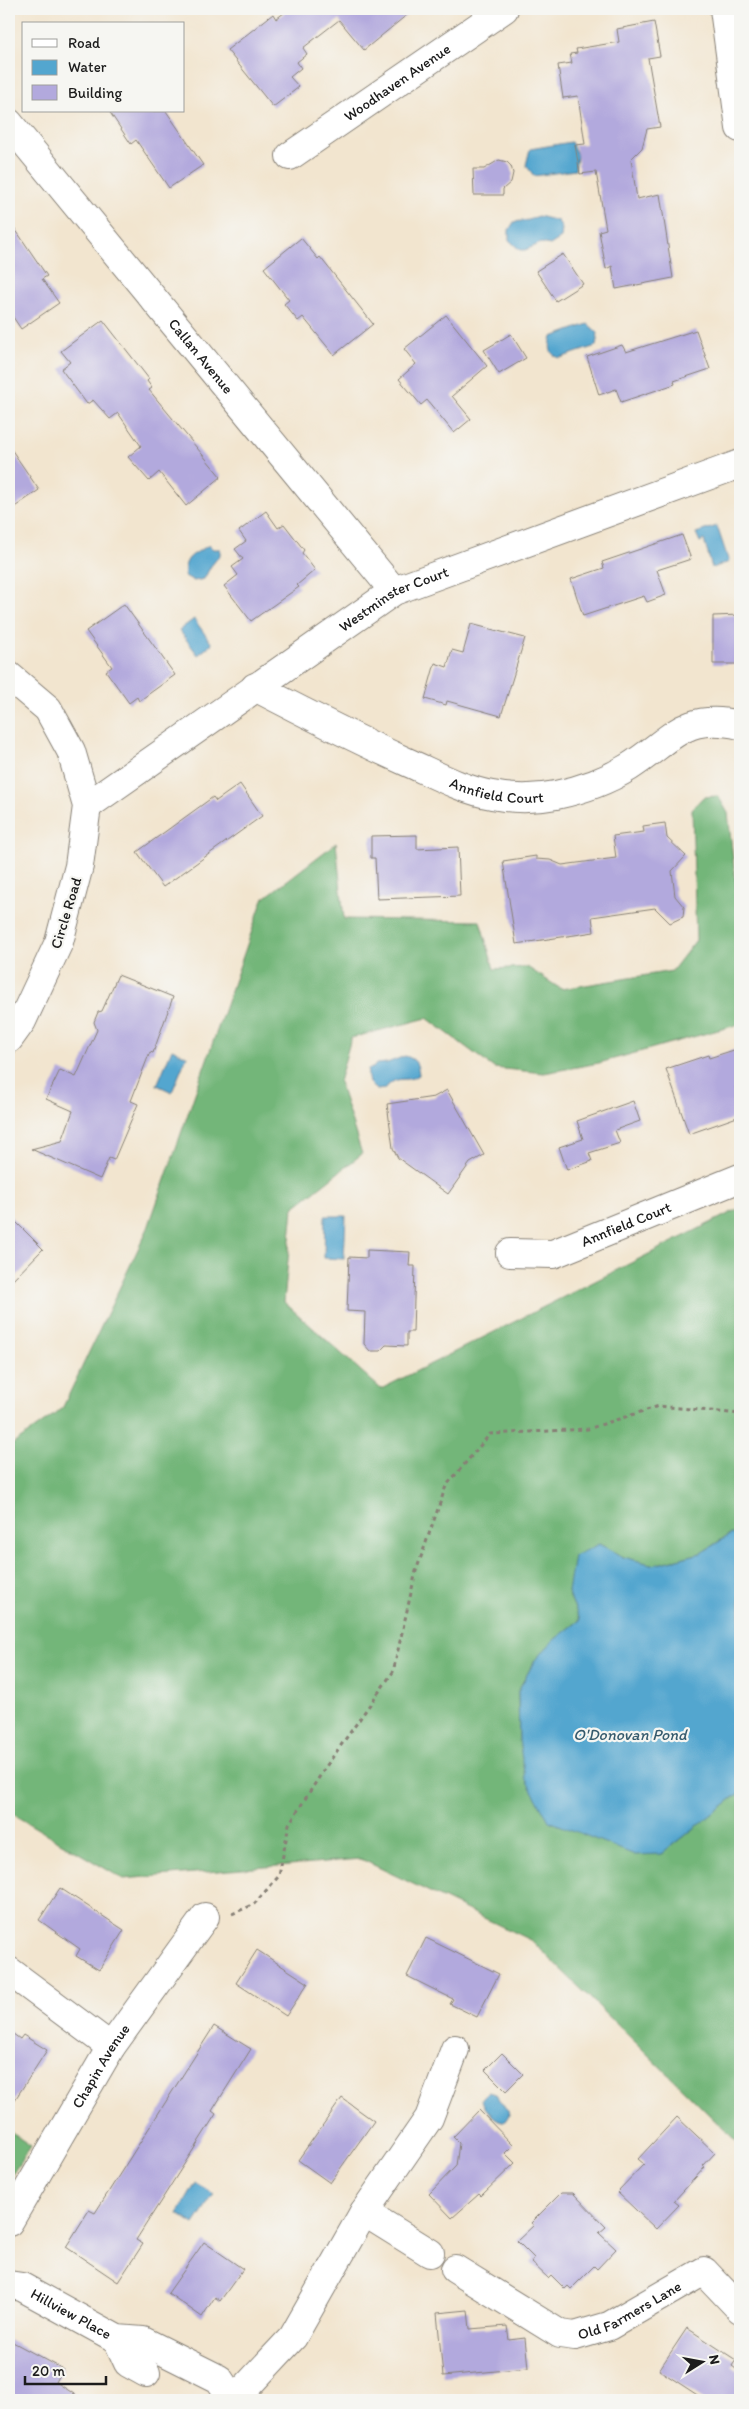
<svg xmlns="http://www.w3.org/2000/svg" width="749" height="2409" font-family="Itim,sans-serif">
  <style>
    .forest { fill: #73b679; stroke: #48694a }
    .water { fill: #53a6cf; stroke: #386176 }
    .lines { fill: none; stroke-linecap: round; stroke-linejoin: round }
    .stream { stroke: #53a6cf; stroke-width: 8 }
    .building { fill: #b2a9dd }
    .minor-casing { stroke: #878076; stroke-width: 30 }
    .path { stroke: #878076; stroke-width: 3; stroke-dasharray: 4 4; stroke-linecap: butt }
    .minor { stroke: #fff; stroke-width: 28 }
    .labels { text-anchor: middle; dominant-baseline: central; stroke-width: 4.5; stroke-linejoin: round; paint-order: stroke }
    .street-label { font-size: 15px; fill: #1c1c1c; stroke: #f6f6f2 }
    .water-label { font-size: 16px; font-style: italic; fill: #355a6d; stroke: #f6f6f2 }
  </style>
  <rect width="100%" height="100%" fill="#f6f6f2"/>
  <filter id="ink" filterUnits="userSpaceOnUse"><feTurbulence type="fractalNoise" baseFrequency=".02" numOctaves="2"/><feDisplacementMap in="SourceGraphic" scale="10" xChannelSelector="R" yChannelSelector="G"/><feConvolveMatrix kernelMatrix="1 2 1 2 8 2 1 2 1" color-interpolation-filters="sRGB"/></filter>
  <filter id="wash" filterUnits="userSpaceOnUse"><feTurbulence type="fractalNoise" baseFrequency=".0096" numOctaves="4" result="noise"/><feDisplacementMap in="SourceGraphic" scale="20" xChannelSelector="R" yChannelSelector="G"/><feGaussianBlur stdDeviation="1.12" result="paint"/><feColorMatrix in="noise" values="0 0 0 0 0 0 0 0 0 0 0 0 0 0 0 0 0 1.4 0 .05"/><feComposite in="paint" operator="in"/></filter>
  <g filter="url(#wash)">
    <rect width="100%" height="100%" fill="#f2e5cf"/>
    <g class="forest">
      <path d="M718 796 728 813 740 924V1024L599 1063 544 1073 494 1068 427 1018 351 1038 339 1082 362 1154 293 1208 284 1302 381 1389 740 1208V1537L730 1534 701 1553 654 1565 623 1557 599 1544 568 1592 580 1620 554 1640 535 1660 518 1691 519 1740 662 1854 740 1792V2145L532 1941 361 1859 123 1879 9 1812V1447L62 1409 148 1228 263 899 336 843 344 919 480 921 494 969 527 967 561 989 672 971 696 940 692 809 703 797Z"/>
      <path d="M9 2131 31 2146 9 2179Z"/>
    </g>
    <g class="water">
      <path d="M571 142 577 155 575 170 534 176 526 165 530 149Z"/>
      <path d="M538 216 558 221 562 229 561 238 550 245 541 243 525 250H520L509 240V230L514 222 529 220Z"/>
      <path d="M588 324 598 333 596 346 560 358C549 355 549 347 552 337Z"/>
      <path d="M717 526 729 562 712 568 704 540 700 542 696 533Z"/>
      <path d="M209 545 213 549H220V555L211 566 204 579 194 581 185 576C183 556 194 555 209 545Z"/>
      <path d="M194 619 212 644 198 655 179 630Z"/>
      <path d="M172 1049 187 1056 172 1092 157 1085Z"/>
      <path d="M405 1056C416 1059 418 1064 419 1075 405 1084 397 1073 385 1089L377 1090C368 1085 367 1079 368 1069L373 1068 376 1064 387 1063Z"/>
      <path d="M325 1216H346L344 1259 324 1258Z"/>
      <path d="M731 1534 740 1537V1792L662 1854 635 1855 549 1821 525 1778 519 1740 518 1691 535 1660 554 1640 580 1620 568 1592 574 1556 599 1544 623 1557 654 1565 701 1553Z"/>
      <path d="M488 2092 496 2094 499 2101 509 2110 510 2115 506 2121C496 2123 482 2107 482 2098Z"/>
      <path d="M196 2183 214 2194 194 2224 178 2214Z"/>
    </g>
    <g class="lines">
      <path class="stream" d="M738 2054 740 2053"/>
    </g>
    <g id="blocks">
      <g class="building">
        <path d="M289 9H414L364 50 339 20 303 48 307 54 297 62 301 68 290 77 299 87 273 107 227 50 273 14 276 19Z"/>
        <path d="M654 22 660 56 648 58 660 127 647 129 642 148 631 159 637 199 660 194 673 278 616 289 612 266 606 269 599 231 606 229 596 172 580 174 575 145 585 144 578 96 563 98 558 65 572 63 570 54 577 53 576 49 619 42 617 29Z"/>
        <path d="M109 111H166L203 165 169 188 136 140 131 144Z"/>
        <path d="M499 160 507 162 511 166 513 173 511 182 503 189V195H474L473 169H484Z"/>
        <path d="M9 220 47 276 42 279 59 303 21 329 9 311Z"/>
        <path d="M301 238 318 259 320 257 373 324 334 355 303 317 298 321 284 304 289 300 264 268Z"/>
        <path d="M563 254 583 284 556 301 536 271Z"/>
        <path d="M446 315 487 366 452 396 471 419 454 433 427 400 421 405 399 379 416 364 404 349Z"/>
        <path d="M103 320 149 379 147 381 152 388 149 390 221 477 186 506 159 472 149 481 128 457 141 446 118 413 110 419 93 400 87 404 61 369 70 362 61 351Z"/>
        <path d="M696 330 710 369 674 381 675 384 621 402 616 389 599 395 587 357 622 345 626 352Z"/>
        <path d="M511 334 526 358 499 374 484 350Z"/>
        <path d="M9 446 39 490 9 511Z"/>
        <path d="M266 511 278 528 284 524 304 550 302 553 315 570 297 585 299 587 251 621 224 586 238 575 232 567 243 559 235 549 246 541 239 531Z"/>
        <path d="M682 535 691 559 657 570 666 595 647 602 644 596 583 616 571 579 604 568 602 562Z"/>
        <path d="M124 604 175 675 139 701 137 697 129 703 106 671 112 667 86 631Z"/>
        <path d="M740 615V664H713V616Z"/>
        <path d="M471 624 525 638 501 716 447 701 446 705 425 699 435 663 447 667 452 650 463 653Z"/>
        <path d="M240 784 262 816 163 887 137 852 213 797 216 801Z"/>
        <path d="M665 823 667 838 686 856 672 871 675 896 684 907 683 917 670 923 655 908 592 917 594 932 516 944 503 861 536 856V859L550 860 562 865 616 858 613 836 644 832 643 826Z"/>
        <path d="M417 835V849L458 847 460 896 377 899 375 858H371V836Z"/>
        <path d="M118 975 173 997 153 1053 150 1052 131 1101 138 1104 114 1160 109 1158 100 1179 31 1149 62 1141 73 1111 46 1099 60 1070 76 1077 97 1030 94 1022 98 1012 102 1011Z"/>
        <path d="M740 1048V1085L735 1087 740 1102V1116L689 1134 666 1069 708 1055 709 1058Z"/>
        <path d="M447 1090 484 1155 470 1163 448 1194 398 1158 393 1148 387 1104 434 1097Z"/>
        <path d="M633 1101 640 1121 615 1130 620 1143 589 1153 592 1161 567 1170 559 1147 583 1139 577 1121Z"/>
        <path d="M9 1215 43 1249 9 1284Z"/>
        <path d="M367 1250 410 1252 409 1266H415L413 1332H407V1346L386 1345 380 1351H370L364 1344 365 1312 347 1311 349 1257 367 1258Z"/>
        <path d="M60 1888 124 1930 99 1970 76 1956 80 1949 39 1920Z"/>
        <path d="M426 1938 499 1974 477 2017 450 2004 453 1999 407 1976Z"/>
        <path d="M257 1950 308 1983 286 2016 236 1983Z"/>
        <path d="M214 2026 251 2049 212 2111 216 2114 136 2240 143 2244 118 2282 66 2247 89 2210 95 2213Z"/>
        <path d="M9 2031 20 2039 23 2035 47 2050 9 2109Z"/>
        <path d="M502 2053 523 2074 506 2091 485 2070Z"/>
        <path d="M342 2098 374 2121 330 2183 298 2160Z"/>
        <path d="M479 2110 513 2145 505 2153 515 2163 481 2196 479 2194 452 2218 429 2194 456 2166 459 2143 453 2137Z"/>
        <path d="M677 2117 715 2153 703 2166 705 2167 674 2201 679 2205 656 2229 617 2192 644 2164 638 2159Z"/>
        <path d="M561 2193H573L606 2227 599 2233 616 2249 597 2269 594 2266 571 2289 568 2286 565 2289 551 2275 548 2278 531 2262 534 2258 517 2241 534 2225 531 2223Z"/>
        <path d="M204 2242 243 2269 220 2301 215 2297 202 2317 168 2293Z"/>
        <path d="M468 2310 470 2329 507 2326 509 2340 525 2338 528 2368 443 2376 437 2313Z"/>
        <path d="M687 2328 736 2360 732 2366 740 2372V2400H705L659 2370Z"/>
        <path d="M9 2340 63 2369 56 2382 83 2400H9Z"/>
      </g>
    </g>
  </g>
  <g filter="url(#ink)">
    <use href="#blocks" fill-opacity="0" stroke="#878076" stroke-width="1"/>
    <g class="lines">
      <defs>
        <g id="minor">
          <path d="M724 9 740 128"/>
          <path id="s1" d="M9 123 394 591"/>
          <path id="s2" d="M290 156 504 9"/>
          <path d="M9 676 48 709 71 751 87 806 79 866 59 942 22 1021 9 1039"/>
          <path id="s3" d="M255 687C305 713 356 739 407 762 434 774 463 790 492 795 512 799 536 799 556 795 580 790 608 780 629 767 672 740 683 712 740 725"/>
          <path id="s4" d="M87 806 394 591 740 464"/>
          <path id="s5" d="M510 1253 553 1254 740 1178"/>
          <path d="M9 1971 111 2047"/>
          <path d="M364 2212 430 2253"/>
          <path id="s6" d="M9 2222 111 2047 205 1917"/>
          <path id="s7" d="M455 2269 560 2334 575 2336 609 2326 704 2271 740 2309"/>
          <path id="s8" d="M9 2285 22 2287 117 2339 143 2341 219 2379 233 2400"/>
          <path d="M117 2339 128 2363 146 2373"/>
          <path d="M234 2400 293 2337 364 2212 429 2118 455 2049"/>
        </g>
      </defs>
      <use href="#minor" class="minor-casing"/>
      <path class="path" d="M232 1914 254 1904 279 1876 289 1824 327 1765 393 1672 416 1571 446 1486 490 1434 588 1429 659 1406 740 1414"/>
      <use href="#minor" class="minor"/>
    </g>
  </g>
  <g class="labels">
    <g class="street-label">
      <text stroke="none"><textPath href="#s2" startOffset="130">Woodhaven Avenue</textPath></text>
      <text stroke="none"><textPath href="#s1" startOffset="302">Callan Avenue</textPath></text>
      <text stroke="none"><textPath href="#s4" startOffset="371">Westminster Court</textPath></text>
      <text stroke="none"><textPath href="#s3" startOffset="265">Annfield Court</textPath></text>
      <text transform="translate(66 913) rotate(-73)">Circle Road</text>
      <text stroke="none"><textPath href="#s5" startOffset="122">Annfield Court</textPath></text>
      <text stroke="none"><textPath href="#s6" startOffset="181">Chapin Avenue</textPath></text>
      <text stroke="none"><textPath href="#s7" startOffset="199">Old Farmers Lane</textPath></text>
      <text stroke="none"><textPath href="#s8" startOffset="69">Hillview Place</textPath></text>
    </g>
    <g class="water-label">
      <text x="630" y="1734">O'Donovan Pond</text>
    </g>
  </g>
  <rect width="749" height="2409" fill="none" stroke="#f6f6f2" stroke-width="30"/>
  <rect x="22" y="22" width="162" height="90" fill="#f6f6f2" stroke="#9f9f9c"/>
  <rect x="32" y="39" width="25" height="8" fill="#ffffff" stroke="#9f9f9c"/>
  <text x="68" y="48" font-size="15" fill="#1c1c1c">Road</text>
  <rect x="32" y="60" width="25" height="15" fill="#53a6cf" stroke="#9f9f9c"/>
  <text x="68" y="72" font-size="15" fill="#1c1c1c">Water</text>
  <rect x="32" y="85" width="25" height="15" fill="#b2a9dd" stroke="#9f9f9c"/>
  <text x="68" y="98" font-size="15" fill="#1c1c1c">Building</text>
  <g transform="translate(702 2362) rotate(79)" stroke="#f6f6f2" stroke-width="4" paint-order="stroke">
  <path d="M0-4L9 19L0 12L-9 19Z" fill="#1c1c1c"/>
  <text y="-8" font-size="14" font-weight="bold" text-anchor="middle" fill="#1c1c1c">N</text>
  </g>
  <path d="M25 2376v8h81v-8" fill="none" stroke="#1c1c1c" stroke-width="2.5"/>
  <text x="32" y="2376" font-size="15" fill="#1c1c1c" stroke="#f6f6f2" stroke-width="4" paint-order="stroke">20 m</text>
</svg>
